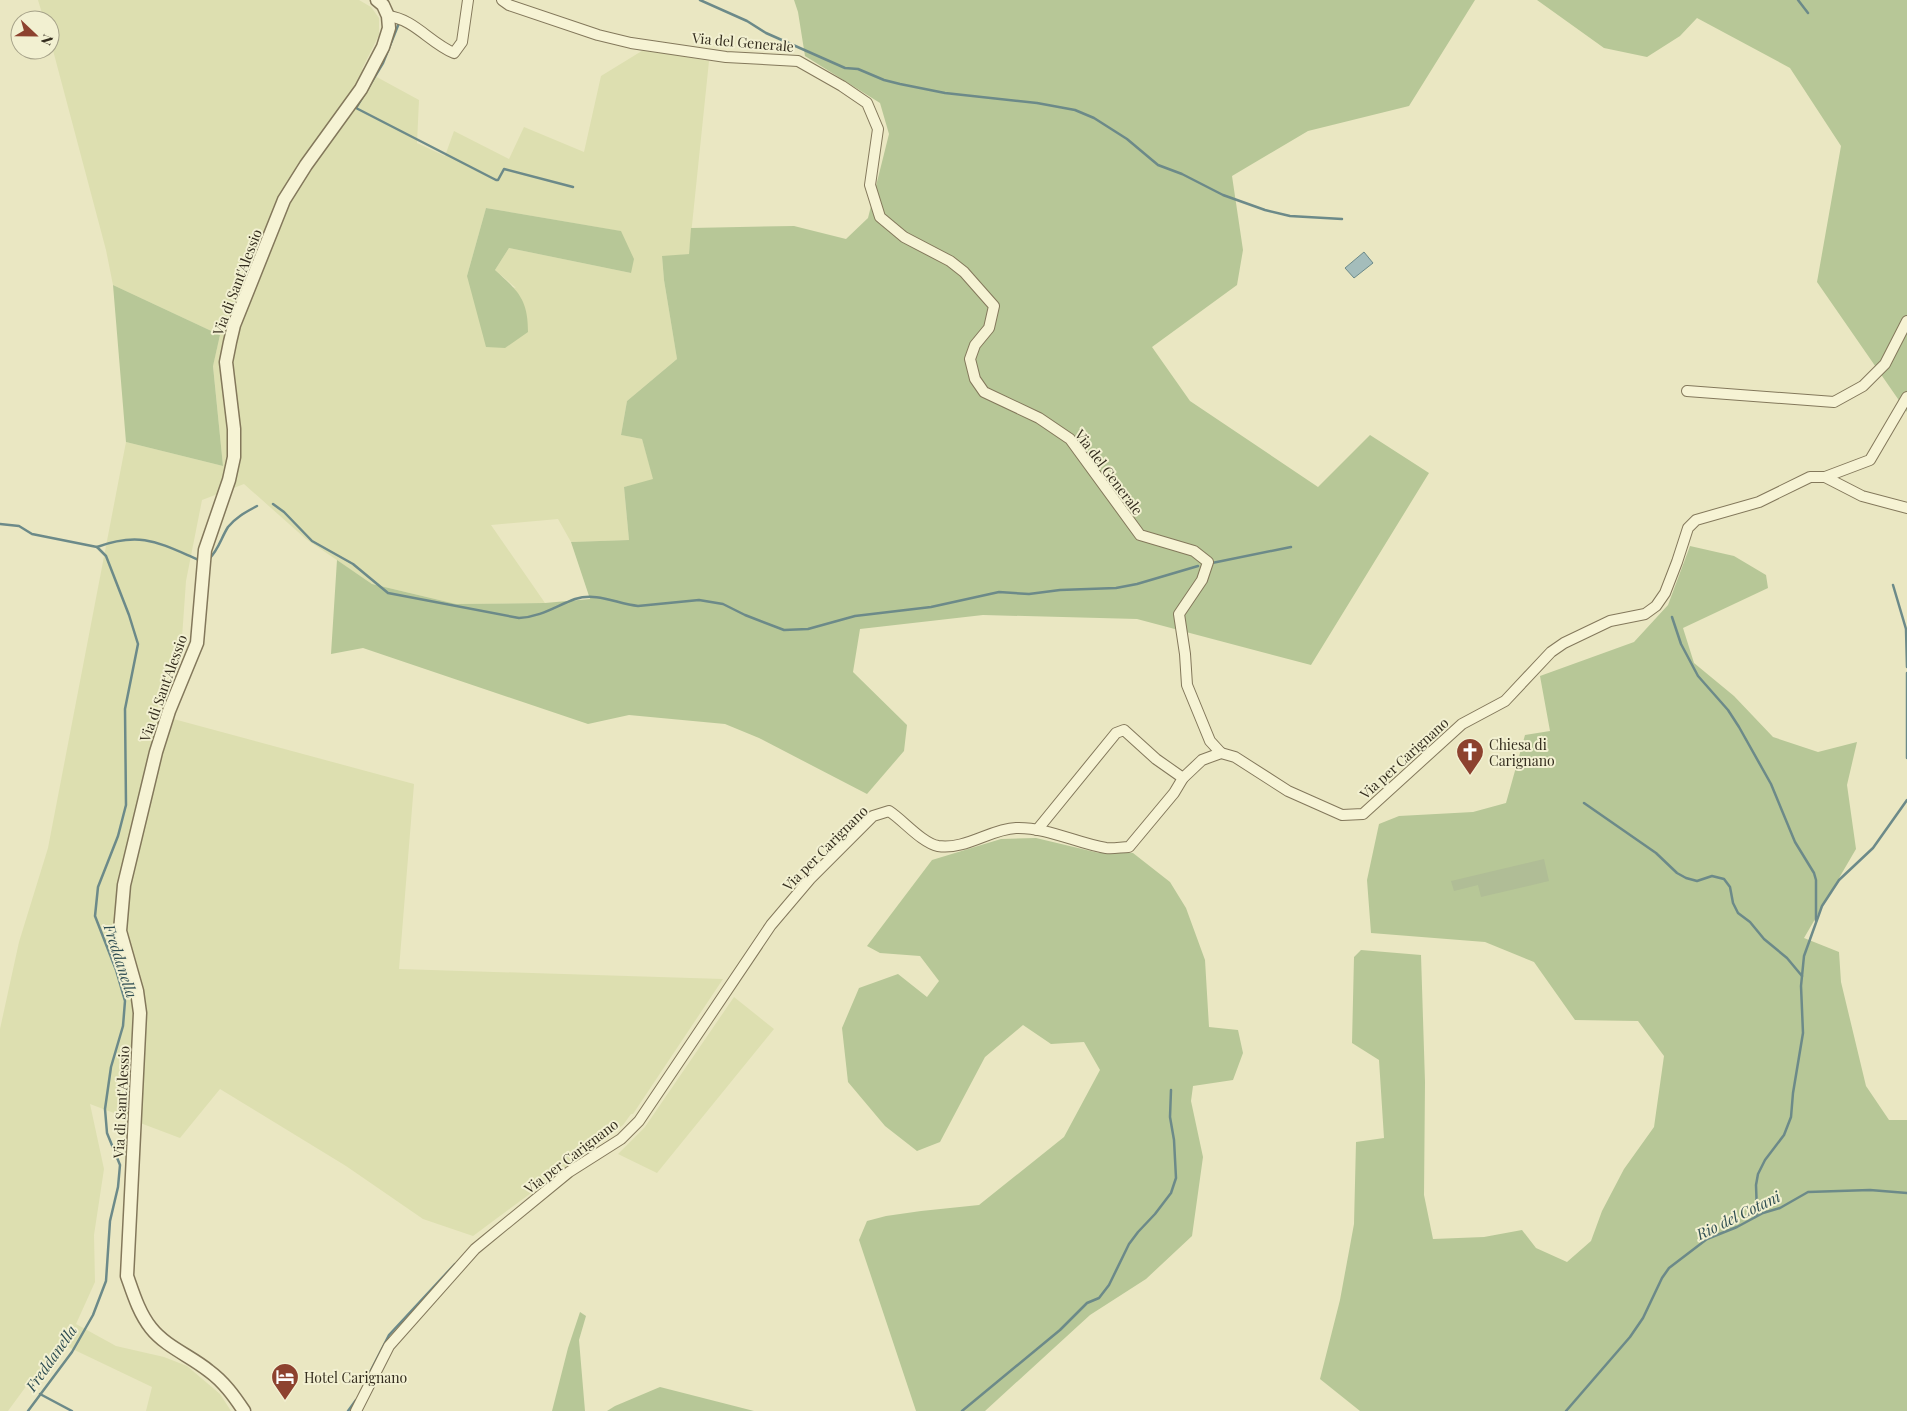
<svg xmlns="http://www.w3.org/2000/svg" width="1907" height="1411" font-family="'Playfair Display',serif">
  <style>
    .farmland { fill: #dddfb0; fill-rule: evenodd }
    .green { fill: #b7c797 }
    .cemetery { fill: #b0bd96 }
    .water { fill: #a4bdbb; stroke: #6c8a89 }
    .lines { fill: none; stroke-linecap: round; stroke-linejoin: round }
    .stream { stroke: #6c8a89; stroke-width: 2.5 }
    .minor-casing { stroke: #83785b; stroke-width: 12 }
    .tertiary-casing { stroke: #83785b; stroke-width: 15 }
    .minor { stroke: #f6f3d4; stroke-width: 10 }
    .tertiary { stroke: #f6f3d4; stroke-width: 12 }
    .labels { text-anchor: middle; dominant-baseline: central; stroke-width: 4; stroke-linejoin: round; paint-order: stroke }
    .street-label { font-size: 14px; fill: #342d1e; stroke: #f2f0d1 }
    .poi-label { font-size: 14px; fill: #342d1e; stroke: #f2f0d1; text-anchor: start }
    .water-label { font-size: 15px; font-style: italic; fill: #2e4d52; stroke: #f2f0d1 }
  </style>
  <rect width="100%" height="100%" fill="#eae7c2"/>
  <g class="farmland">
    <path d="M38 0H359L371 7 379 18V35L362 69 419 100 417 143 445 156 454 131 509 159 524 127 584 152 601 76 645 49 709 61 689 254 662 257 664 280 677 359 627 401 621 435 642 439 654 480 624 487 629 540 571 542 558 519 491 525 545 603 456 604 372 584 306 539 244 484 202 500 186 581 181 652 155 714 414 784 399 969 723 979 633 1114H631L623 1125 473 1236 423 1219 346 1166 220 1089 180 1138 90 1104 104 1169 94 1235 95 1282 76 1324 116 1346 164 1357 187 1366 220 1394 231 1411H146L152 1387 62 1344 27 1385 8 1411H0V1029L19 942 48 848 126 442 223 466 213 365 220 335 113 285 106 250 50 39V20H44ZM486 208 620 231 631 273 509 248 495 270 516 288 467 276Z"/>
    <path d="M734 997 774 1029 657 1173 618 1154 645 1127Z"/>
  </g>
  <g class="green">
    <path d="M794 0H1475L1409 106 1308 131 1232 176 1243 250 1237 285 1152 347 1190 401 1318 487 1370 435 1429 473 1311 665 1137 619 983 615 860 629 853 672 907 725 904 751 867 794 759 738 725 724 629 715 588 724 363 648 331 654 337 560 372 584 456 604 545 603 590 599 571 542 629 540 624 487 653 479 642 439 621 435 627 401 677 359 664 280 662 256 689 254 691 228 794 226 846 239 868 218 889 134 880 103 805 56 798 12Z"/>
    <path d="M1537 0H1907V412L1817 282 1841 146 1790 68 1697 18 1680 36 1647 57 1604 48Z"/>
    <path d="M486 208 621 231 634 259 631 273 509 248 495 270C518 291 528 299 528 332L505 348 486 347 467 276Z"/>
    <path d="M113 285 220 335 213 366 223 466 126 442Z"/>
    <path d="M1690 546 1734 556 1766 575 1768 588 1683 628 1694 663 1734 696 1773 737 1818 752 1857 742 1847 785 1856 849 1804 938 1839 952 1841 982 1866 1086 1889 1120H1907V1411H1360L1320 1379 1340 1300 1354 1224 1356 1142 1384 1138 1379 1060 1352 1043 1354 957 1361 950 1421 955 1425 1082 1424 1195 1433 1239 1484 1237 1522 1230 1536 1248 1567 1262 1591 1241 1602 1211 1624 1169 1654 1127 1664 1056 1638 1021 1575 1020 1534 962 1485 942 1371 933 1367 880 1379 824 1399 816 1473 812 1506 803 1525 735 1550 731 1540 676 1634 642 1668 605Z"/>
    <path d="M1036 838 1099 853H1133L1170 882 1186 908 1205 960 1209 1027 1238 1030 1243 1053 1233 1080 1193 1086 1191 1101 1203 1157 1192 1236 1146 1279 1090 1315 985 1411H916L859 1240 867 1221 886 1216 921 1211 979 1205 1064 1137 1100 1070 1084 1042 1051 1044 1023 1025 985 1057 940 1142 917 1151 885 1126 848 1082 842 1028 859 988 898 974 927 997 939 981 920 956 880 953 867 946 932 860 1001 839Z"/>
    <path d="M580 1312 586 1316 579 1340 585 1411H552L568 1348Z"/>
    <path d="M660 1387 754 1411H607L615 1406Z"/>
  </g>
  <path class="cemetery" d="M1544 859 1549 881 1481 897 1478 885 1454 891 1451 881Z"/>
  <path class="water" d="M1364 252 1373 263 1354 278 1345 268Z"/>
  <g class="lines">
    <g class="stream">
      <path d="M700 0 747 21 766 33 845 68 858 69 884 80 900 84 945 93 1037 103 1075 110 1094 118 1127 139 1158 165 1182 174 1223 195 1265 210 1290 216 1342 219"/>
      <path d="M1798 0 1808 13"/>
      <path d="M399 23 383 63 356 108 496 180H498L504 169 573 187"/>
      <path d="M273 504 284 512 312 541 353 564 388 593 519 618C541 617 556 606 575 599 598 592 617 604 638 606L699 600 723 604 745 615 784 630 808 629 855 616 931 607 999 592 1029 594 1060 590 1116 588 1137 584 1198 566"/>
      <path d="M0 524 19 526 32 534 97 547 106 556 129 615 138 644 125 709 126 805 118 836 98 887 95 916 116 970 125 1001 123 1026 111 1067 105 1109 107 1133 120 1165 118 1187 110 1221 106 1281 93 1315 72 1352 28 1411"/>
      <path d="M97 547C141 531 159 543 199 560"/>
      <path d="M209 559C219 549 221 538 228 527 236 517 246 512 257 506"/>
      <path d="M1212 563 1291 547"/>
      <path d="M1893 585 1906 629 1907 667"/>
      <path d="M1672 617 1681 644 1698 676 1728 710 1739 727 1771 784 1795 842 1814 873 1816 880V921"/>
      <path d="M1907 673V758"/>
      <path d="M1584 803 1656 853 1677 873 1686 878 1697 881 1712 876 1724 879 1730 887 1733 903 1738 913 1750 922 1764 939 1787 958 1802 976"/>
      <path d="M1755 1217 1757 1213 1756 1185 1758 1174 1765 1160 1784 1135 1791 1117 1793 1093 1803 1033 1801 986 1804 956 1822 906 1839 880 1873 848 1907 800"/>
      <path d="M364 1384 389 1335 455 1264"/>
      <path d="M40 1394 72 1411"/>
      <path d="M348 1411 356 1400"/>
      <path d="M962 1411 1060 1330 1087 1303 1099 1298 1109 1285 1129 1244 1138 1232 1155 1214 1171 1193 1176 1178 1174 1140 1170 1117 1171 1090"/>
      <path d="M1566 1411 1630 1337 1643 1318 1662 1278 1669 1268 1707 1239 1737 1227 1763 1213 1780 1208 1808 1192 1870 1190 1907 1193"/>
    </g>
    <defs>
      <g id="minor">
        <path d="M502 0 509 5 598 35 631 43 726 57 798 61 842 86 867 103 878 129 870 185 880 217 904 237 950 261 964 272 994 306 989 328 975 345 970 359 975 379 984 392 1039 418 1070 439 1140 535 1194 551 1208 562 1202 580 1179 614 1185 654 1187 685 1210 741 1221 753"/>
        <path d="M388 16C414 19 430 43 454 53L462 42 468 0"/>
        <path d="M1687 391 1834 402 1863 386 1885 364 1907 321"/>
        <path d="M1825 477 1870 460 1907 397"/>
        <path d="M1037 830 1116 733 1124 730 1156 759 1183 778"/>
        <path d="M356 1411 389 1346 475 1249 569 1172 621 1139 639 1121 771 925 810 879 873 816 889 811C903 820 922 843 938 846 966 850 990 829 1016 828 1047 827 1076 843 1106 848 1113 849 1122 847 1129 847L1174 793 1183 778 1202 760 1221 753 1235 757 1288 791 1342 815 1363 814 1462 724 1505 701 1551 652 1564 643 1610 621 1645 614 1656 606 1665 593 1677 562 1688 528 1696 520 1759 502 1810 477H1825L1862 496 1907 508"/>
      </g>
      <path id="tertiary" d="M244 1411C234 1396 224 1382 209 1371 191 1356 166 1347 151 1328 139 1313 133 1293 127 1276L140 1013 137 991 120 931 124 885 156 752 169 711 197 643 205 550 229 480 234 457V429L226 362 230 342 234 325 284 200 306 165 361 89 383 47 389 28 388 16 383 5 377 0"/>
    </defs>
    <use href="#minor" class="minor-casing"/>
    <use href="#tertiary" class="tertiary-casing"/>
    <use href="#minor" class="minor"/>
    <use href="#tertiary" class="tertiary"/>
  </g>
  <defs>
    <symbol id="church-pin" viewBox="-11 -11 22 30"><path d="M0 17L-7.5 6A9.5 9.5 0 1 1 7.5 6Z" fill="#8d422f" stroke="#f2f0d1"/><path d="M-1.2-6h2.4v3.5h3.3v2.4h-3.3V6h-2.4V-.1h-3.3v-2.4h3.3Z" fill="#fff"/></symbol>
    <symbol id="hotel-pin" viewBox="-11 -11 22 30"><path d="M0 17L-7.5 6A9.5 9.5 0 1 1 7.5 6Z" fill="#8d422f" stroke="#f2f0d1"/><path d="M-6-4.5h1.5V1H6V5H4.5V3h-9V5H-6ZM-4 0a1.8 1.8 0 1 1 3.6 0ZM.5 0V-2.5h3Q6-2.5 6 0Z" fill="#fff"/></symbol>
  </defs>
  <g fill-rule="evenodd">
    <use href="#church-pin" x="1454" y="736" width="32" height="43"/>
    <use href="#hotel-pin" x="269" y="1361" width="32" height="43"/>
  </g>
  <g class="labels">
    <g class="street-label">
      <text transform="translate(743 42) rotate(5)">Via del Generale</text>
      <text transform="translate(237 282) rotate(-69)">Via di Sant'Alessio</text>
      <text transform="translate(1109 472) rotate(53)">Via del Generale</text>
      <text transform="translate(163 688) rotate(-70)">Via di Sant'Alessio</text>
      <text transform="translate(1404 758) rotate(-42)">Via per Carignano</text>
      <text transform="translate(825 848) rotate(-45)">Via per Carignano</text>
      <text transform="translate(121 1102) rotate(-87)">Via di Sant'Alessio</text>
      <text transform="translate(571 1156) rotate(-37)">Via per Carignano</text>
    </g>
    <g class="poi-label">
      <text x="1489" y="744">Chiesa di<tspan x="1489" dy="16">Carignano</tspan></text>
      <text x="304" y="1377">Hotel Carignano</text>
    </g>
    <g class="water-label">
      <text transform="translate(121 961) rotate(72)">Freddanella</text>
      <text transform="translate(1738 1215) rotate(-26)">Rio del Cotani</text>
      <text transform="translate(51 1358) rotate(-55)">Freddanella</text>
    </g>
  </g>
  <g transform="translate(35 35) rotate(112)"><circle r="24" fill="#f2f0d1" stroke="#a6a289"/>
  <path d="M0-4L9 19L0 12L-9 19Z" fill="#8d422f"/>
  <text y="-8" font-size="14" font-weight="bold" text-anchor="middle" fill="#342d1e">N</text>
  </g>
</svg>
